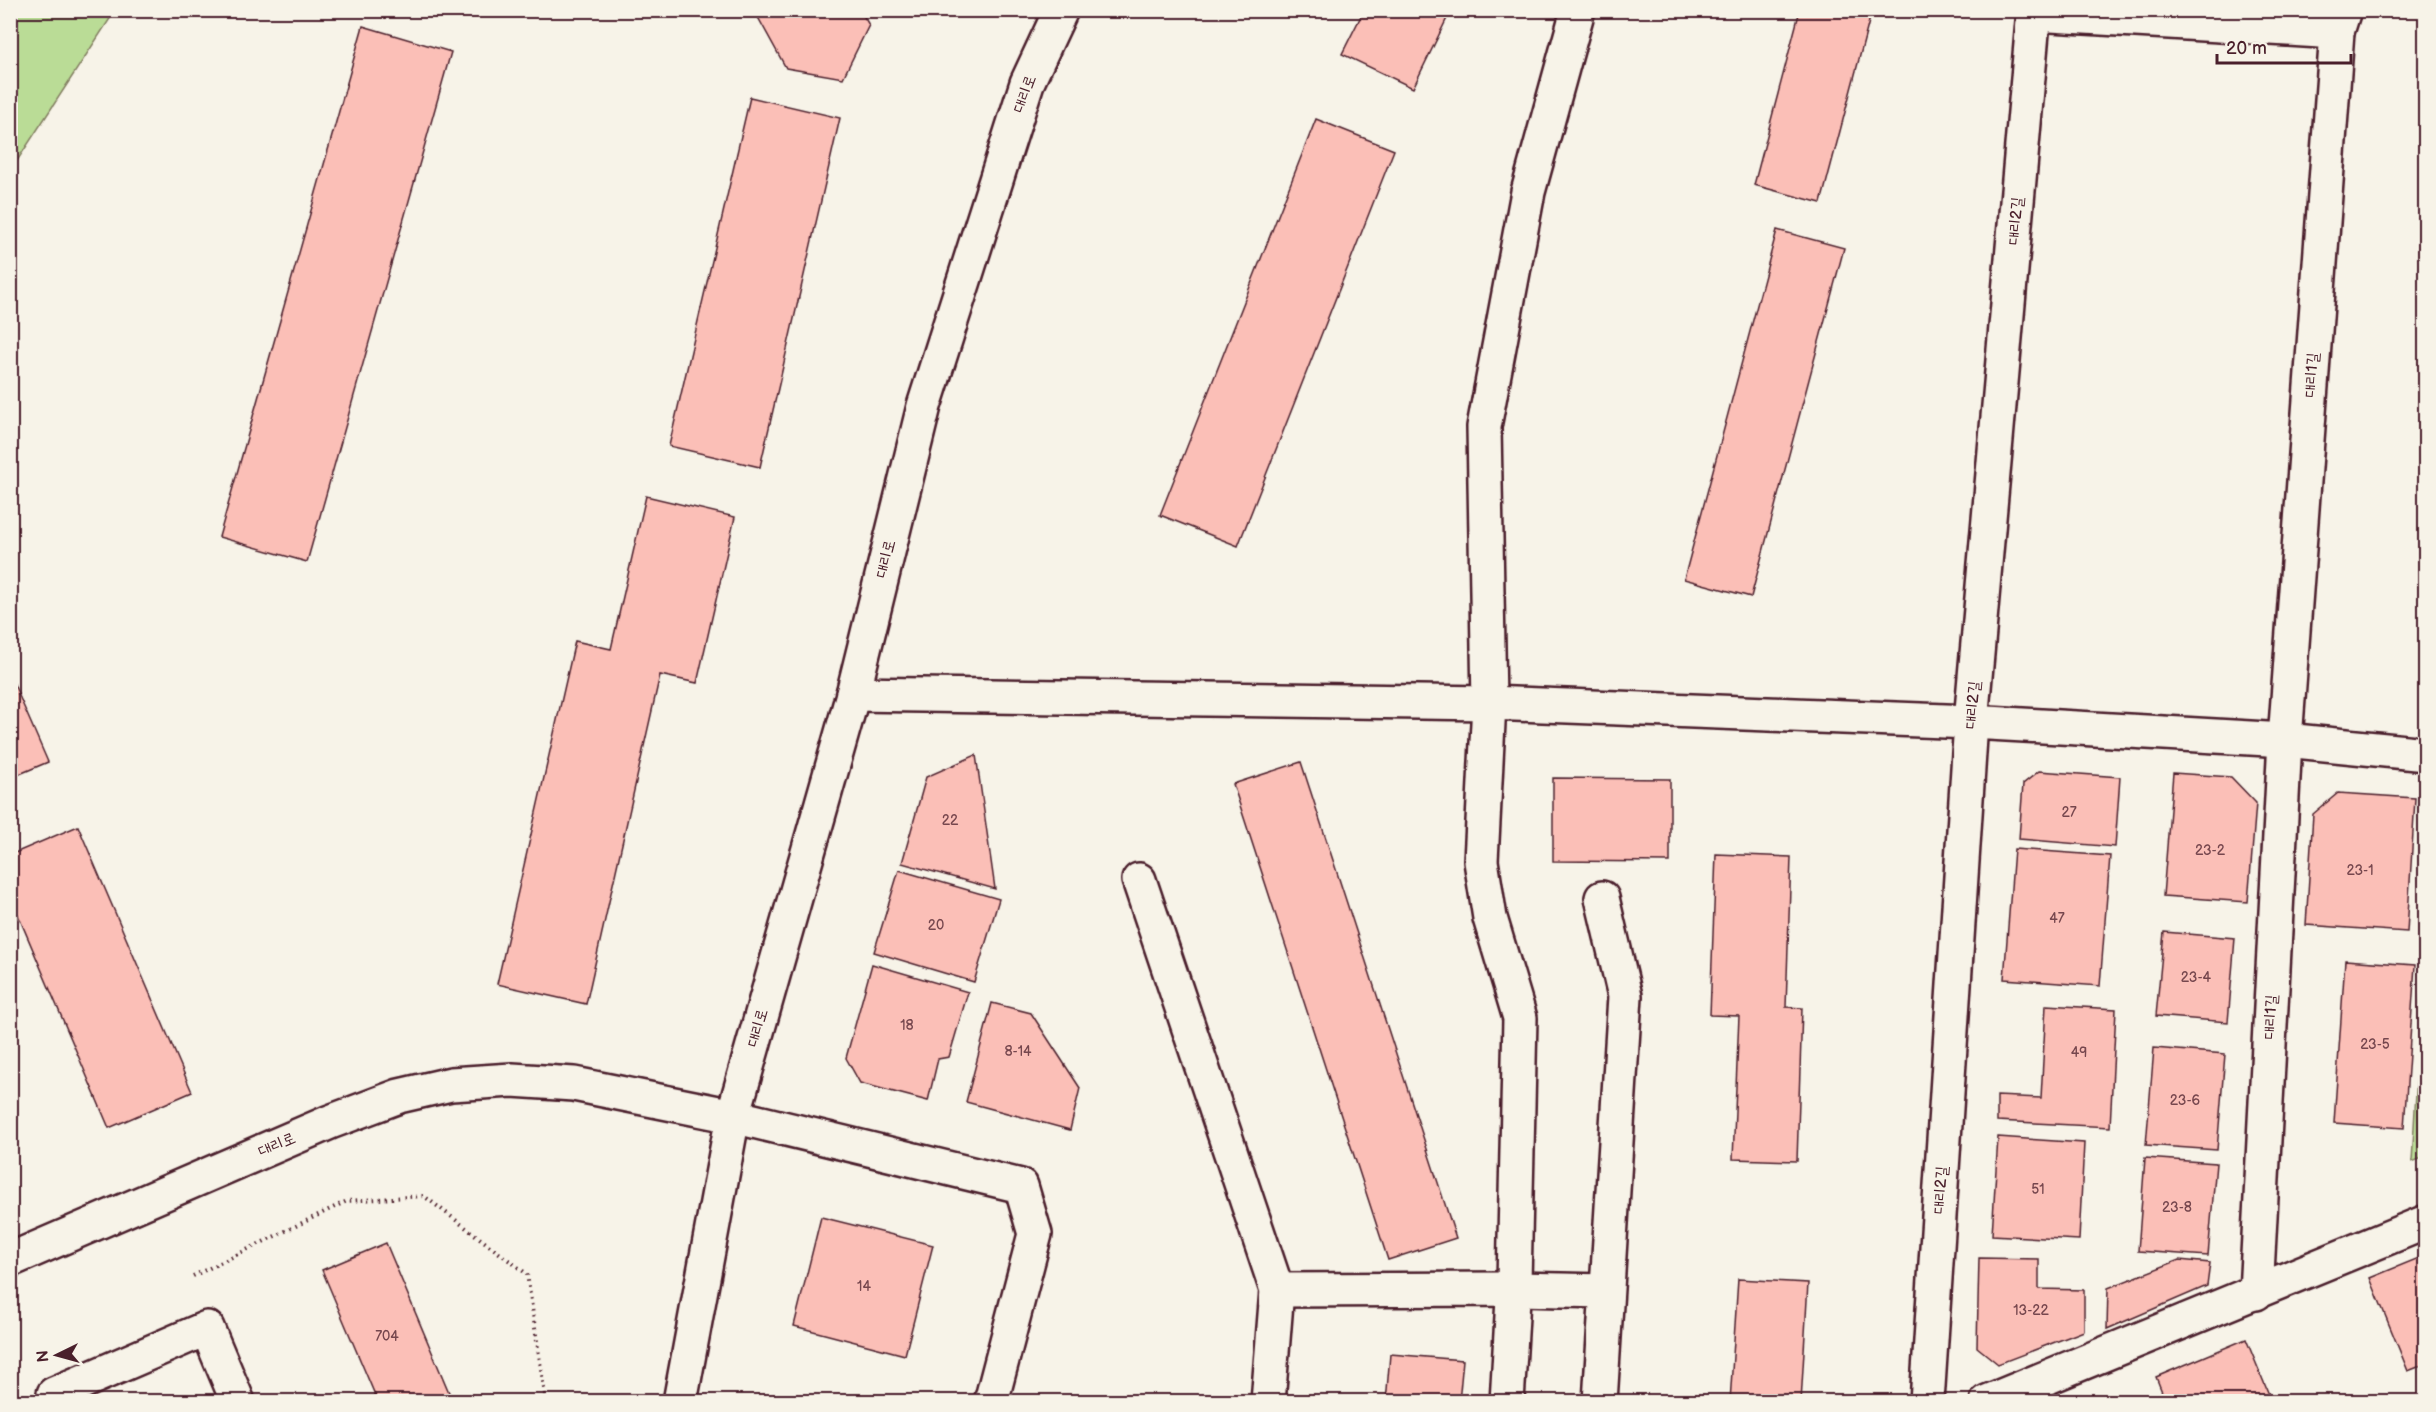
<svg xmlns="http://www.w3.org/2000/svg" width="2436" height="1412" font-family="'Balsamiq Sans','Poor Story',sans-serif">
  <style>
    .green { fill: #badc96; stroke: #827e60; stroke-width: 1.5 }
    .building { fill: #fbbfb7; stroke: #4a1f2b; stroke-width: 1.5 }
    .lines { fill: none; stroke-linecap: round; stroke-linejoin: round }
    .minor-casing { stroke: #4a1f2b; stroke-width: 38 }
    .major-casing { stroke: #4a1f2b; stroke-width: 38 }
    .path { stroke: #4a1f2b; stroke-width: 4; stroke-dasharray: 1.5 4.5; stroke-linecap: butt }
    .minor { stroke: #f7f3e8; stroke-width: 33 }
    .major { stroke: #f7f3e8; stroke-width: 33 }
    .labels { text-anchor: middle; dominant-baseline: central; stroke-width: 5; stroke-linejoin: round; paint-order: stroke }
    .number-label { font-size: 14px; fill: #76474e }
    .street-label { font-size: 16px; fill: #4a1f2b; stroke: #f7f3e8 }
  </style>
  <rect width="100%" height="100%" fill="#f7f3e8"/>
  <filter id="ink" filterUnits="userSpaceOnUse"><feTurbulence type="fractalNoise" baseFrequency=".0167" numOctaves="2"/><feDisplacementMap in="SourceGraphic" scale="12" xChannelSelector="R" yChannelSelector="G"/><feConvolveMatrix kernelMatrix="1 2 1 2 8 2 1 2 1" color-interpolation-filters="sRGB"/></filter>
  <g filter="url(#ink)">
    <g class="green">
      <path d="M11 10 115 11 11 170 10 11Z"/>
      <path d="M2425 936V1157L2412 1162Z"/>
    </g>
    <g class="building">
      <path d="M754 10H860L869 25 843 78 786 68Z"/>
      <path d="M1364 10H1451L1413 88 1342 54Z"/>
      <path d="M1800 10H1872L1821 203 1754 185Z"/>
      <path d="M363 26 451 52 307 562 219 537Z"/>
      <path d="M750 97 840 118 760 467 669 446Z"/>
      <path d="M1316 119 1394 150 1238 546 1160 515Z"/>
      <path d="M1777 230 1844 248 1751 597 1684 579Z"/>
      <path d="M646 496 735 517 697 683 660 675 586 1004 497 984 575 641 611 649Z"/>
      <path d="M10 675 48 762 10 778Z"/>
      <path d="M976 755 995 889 902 863 926 777Z"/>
      <path d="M1301 762 1456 1238 1388 1260 1233 784Z"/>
      <path d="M2039 771 2120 777 2115 847 2019 839 2023 784Z"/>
      <path d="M2173 773 2231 777 2256 803 2248 902 2163 896Z"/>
      <path d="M1553 778 1670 779V862L1553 861Z"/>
      <path d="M2338 793 2415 798 2407 932 2306 925 2313 814Z"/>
      <path d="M78 826 192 1092 109 1128 10 896V855Z"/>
      <path d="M2014 849 2110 856 2100 986 2004 979Z"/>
      <path d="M1716 854 1791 857 1786 1007 1802 1008 1797 1161 1733 1159 1739 1016 1710 1015Z"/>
      <path d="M899 870 999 899 974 982 874 952Z"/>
      <path d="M2164 932 2235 938 2228 1022 2156 1016Z"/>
      <path d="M2345 960 2415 965 2404 1128 2334 1123Z"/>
      <path d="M872 964 968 992 949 1057 938 1059 928 1101 860 1083 846 1058Z"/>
      <path d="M992 1003 1031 1013 1080 1088 1070 1130 966 1102Z"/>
      <path d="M2046 1005 2116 1009 2110 1127 1997 1121V1096L2041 1098Z"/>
      <path d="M2154 1048 2225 1054 2217 1150 2146 1145Z"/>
      <path d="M1998 1137 2084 1143 2079 1240 1992 1235Z"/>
      <path d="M2145 1158 2216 1163 2208 1256 2138 1251Z"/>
      <path d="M821 1217 933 1245 905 1355 794 1326Z"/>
      <path d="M386 1243 453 1402H378L322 1270Z"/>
      <path d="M2426 1255V1364L2408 1371 2370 1278Z"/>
      <path d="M1979 1258 2039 1259V1289L2084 1290V1331L1998 1364 1977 1347Z"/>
      <path d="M2179 1260 2210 1263 2207 1286 2107 1329 2108 1288Z"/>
      <path d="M1738 1279 1808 1283 1801 1402H1730Z"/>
      <path d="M2246 1339 2272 1402H2166L2156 1377Z"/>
      <path d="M1390 1354 1463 1360 1459 1402H1386Z"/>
    </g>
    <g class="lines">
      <defs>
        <g id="minor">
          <path d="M2034 14 2337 32"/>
          <path d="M853 694 1489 703 1971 722 2285 740 2426 754"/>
          <path d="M1139 880 1277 1290 1268 1402"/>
          <path d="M10 1260 330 1122 399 1096 451 1084 512 1080 574 1084 733 1116 1021 1186 1035 1234 991 1402"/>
          <path d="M1277 1290 1513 1289 1606 1291"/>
          <path d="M2256 1293 2285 740 2337 32 2344 10"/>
          <path d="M57 1402 54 1394 207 1328 238 1402"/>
          <path d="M1507 1402 1514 1282 1520 1018 1490 918 1481 861 1489 703 1484 427 1528 192 1578 10"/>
          <path d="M1600 1402 1625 996 1602 898"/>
          <path d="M1927 1402 1971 722 2034 10"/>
          <path d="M1987 1402 2426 1222"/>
        </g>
        <path id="major" d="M680 1402 733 1116 853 694 924 406 1027 83 1061 10"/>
      </defs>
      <use href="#minor" class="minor-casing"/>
      <use href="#major" class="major-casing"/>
      <path class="path" d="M193 1276 347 1201 424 1196 527 1274 546 1402"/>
      <use href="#minor" class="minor"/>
      <use href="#major" class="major"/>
    </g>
  </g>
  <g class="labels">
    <g class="number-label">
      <text x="2069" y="812">27</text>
      <text x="950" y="820">22</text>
      <text x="2210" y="850">23-2</text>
      <text x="2360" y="870">23-1</text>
      <text x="2057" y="918">47</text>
      <text x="936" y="925">20</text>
      <text x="2196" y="977">23-4</text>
      <text x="907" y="1025">18</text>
      <text x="2375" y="1044">23-5</text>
      <text x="1018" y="1051">8-14</text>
      <text x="2079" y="1052">49</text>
      <text x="2185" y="1100">23-6</text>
      <text x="2038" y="1189">51</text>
      <text x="2177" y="1207">23-8</text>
      <text x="864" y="1286">14</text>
      <text x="2031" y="1310">13-22</text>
      <text x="387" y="1336">704</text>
    </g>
    <g class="street-label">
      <text transform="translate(1025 94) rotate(-70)">대리로</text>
      <text transform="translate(2016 221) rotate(-85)">대리2길</text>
      <text transform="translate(2312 375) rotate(-86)">대리1길</text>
      <text transform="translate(886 559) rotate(-76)">대리로</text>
      <text transform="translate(1973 705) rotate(-85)">대리2길</text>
      <text transform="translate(2271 1017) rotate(-87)">대리1길</text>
      <text transform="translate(758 1028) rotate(-74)">대리로</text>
      <text transform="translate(277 1145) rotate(-23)">대리로</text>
      <text transform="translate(1941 1190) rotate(-86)">대리2길</text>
    </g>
  </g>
  <rect width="2436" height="1412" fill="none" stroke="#f7f3e8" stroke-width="36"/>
  <rect x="18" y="18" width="2400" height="1376" fill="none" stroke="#4a1f2b" stroke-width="2" filter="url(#ink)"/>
  <g transform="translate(57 1355) rotate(265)" stroke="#f7f3e8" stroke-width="4.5" paint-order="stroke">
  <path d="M0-4.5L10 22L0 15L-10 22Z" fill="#4a1f2b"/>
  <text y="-9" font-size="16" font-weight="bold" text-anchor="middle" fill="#4a1f2b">N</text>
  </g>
  <path d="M2217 54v9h134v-9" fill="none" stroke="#4a1f2b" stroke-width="3"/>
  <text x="2226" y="54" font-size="18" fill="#4a1f2b" stroke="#f7f3e8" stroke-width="4.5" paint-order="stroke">20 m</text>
</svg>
